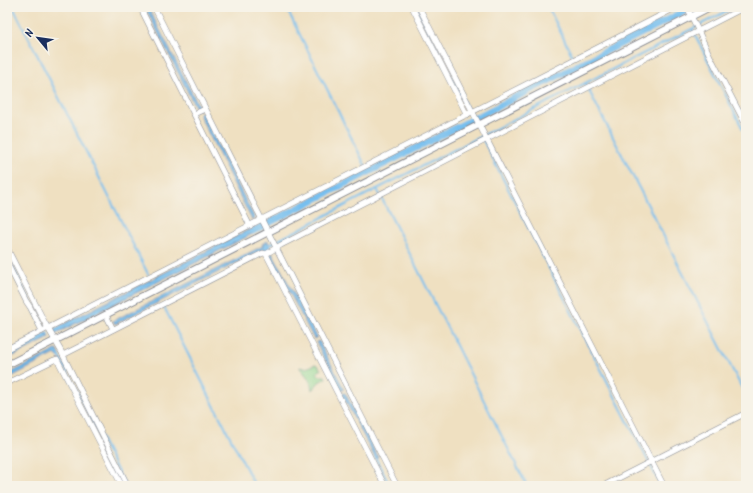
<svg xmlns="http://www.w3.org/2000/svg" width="753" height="493" font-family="Kalam,sans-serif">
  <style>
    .green { fill: #91d58e; stroke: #568276 }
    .water { fill: #77bfef; stroke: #4977a6 }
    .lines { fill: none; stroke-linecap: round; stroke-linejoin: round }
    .stream { stroke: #77bfef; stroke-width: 2 }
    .canal { stroke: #77bfef; stroke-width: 7 }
    .minor-casing { stroke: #858890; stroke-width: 6 }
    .tertiary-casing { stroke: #858890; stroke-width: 8 }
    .minor { stroke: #fff; stroke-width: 5 }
    .tertiary { stroke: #fff; stroke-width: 6 }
  </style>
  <rect width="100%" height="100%" fill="#f7f3e8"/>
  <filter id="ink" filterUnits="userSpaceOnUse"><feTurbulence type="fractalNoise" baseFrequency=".025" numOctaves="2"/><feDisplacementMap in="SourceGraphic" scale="8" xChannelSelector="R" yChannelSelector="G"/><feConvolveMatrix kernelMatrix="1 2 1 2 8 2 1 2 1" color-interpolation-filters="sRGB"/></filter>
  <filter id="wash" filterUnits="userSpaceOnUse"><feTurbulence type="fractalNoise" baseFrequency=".012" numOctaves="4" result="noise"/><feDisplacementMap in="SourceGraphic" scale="16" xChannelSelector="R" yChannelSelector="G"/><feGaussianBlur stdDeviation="0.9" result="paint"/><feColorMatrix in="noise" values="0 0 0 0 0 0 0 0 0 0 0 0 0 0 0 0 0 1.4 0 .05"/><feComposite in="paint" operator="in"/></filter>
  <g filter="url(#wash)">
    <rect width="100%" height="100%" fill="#efe0c1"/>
    <path class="green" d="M315 364 318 365 321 370 317 372 319 376H325L326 378 319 382 312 390C311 380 306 375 300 368V367C305 369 310 367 315 364Z"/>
    <g class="water">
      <path d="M145 7H148L200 109 197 110Z"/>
      <path d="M202 113 255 219 252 220 199 114Z"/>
      <path d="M258 225 261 228 260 230 55 334 53 331 54 329Z"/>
      <path d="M268 241 271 249 268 251 264 249 115 324 113 321 263 246 262 244Z"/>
      <path d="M272 253 317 337 314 339 270 255Z"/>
      <path d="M46 333 49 338 7 359V353Z"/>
      <path d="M319 341 344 389 341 391 316 342Z"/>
      <path d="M56 350H57L60 356 58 357 55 354 7 379V375Z"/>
      <path d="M345 393 378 457 375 458 342 394Z"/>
    </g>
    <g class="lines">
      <g class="stream">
        <path d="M13 7 148 274"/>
        <path d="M286 7 365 165"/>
        <path d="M416 7 467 109"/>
        <path d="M548 7 572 55"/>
        <path d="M682 9 683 12"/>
        <path d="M692 29 746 135"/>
        <path d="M576 63 577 66"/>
        <path d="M585 83 746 396"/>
        <path d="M471 116 472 119"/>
        <path d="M481 136 661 486"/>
        <path d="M367 169 368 172"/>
        <path d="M377 189 527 486"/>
        <path d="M267 246 377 189 735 7"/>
        <path d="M7 256 43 326"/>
        <path d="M164 307 255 486"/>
        <path d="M47 332 48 335"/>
        <path d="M58 354 125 486"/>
        <path d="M375 457 390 486"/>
      </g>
      <path class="canal" d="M253 231 693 7"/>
    </g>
  </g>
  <g filter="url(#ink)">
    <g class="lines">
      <defs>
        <g id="minor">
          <path d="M140 7 250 226"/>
          <path d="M154 7 397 486"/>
          <path d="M412 7 467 115"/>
          <path d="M419 7 664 486"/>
          <path d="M687 7 711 58 746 125"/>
          <path d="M194 114 205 109"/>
          <path d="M7 248 45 323 61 351 128 486"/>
          <path d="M266 254 281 245 745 7"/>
          <path d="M7 263 26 301 30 307 42 331"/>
          <path d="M106 315 113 329"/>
          <path d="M7 349 572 61 677 7"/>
          <path d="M63 355 263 253 266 254 385 486"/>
          <path d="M7 383 54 360 57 359 122 486"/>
          <path d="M603 486 746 413"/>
        </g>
        <path id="tertiary" d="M7 365 710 7"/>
      </defs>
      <use href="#minor" class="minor-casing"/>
      <use href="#tertiary" class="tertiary-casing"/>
      <use href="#minor" class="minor"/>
      <use href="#tertiary" class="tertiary"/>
    </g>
  </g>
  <rect width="753" height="493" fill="none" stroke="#f7f3e8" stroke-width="24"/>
  <g transform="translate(38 38) rotate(299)" stroke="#f7f3e8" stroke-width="3" paint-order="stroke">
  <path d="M0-3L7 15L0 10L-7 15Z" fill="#1b2f5e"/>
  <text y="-6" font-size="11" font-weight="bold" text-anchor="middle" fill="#1b2f5e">N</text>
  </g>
</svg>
